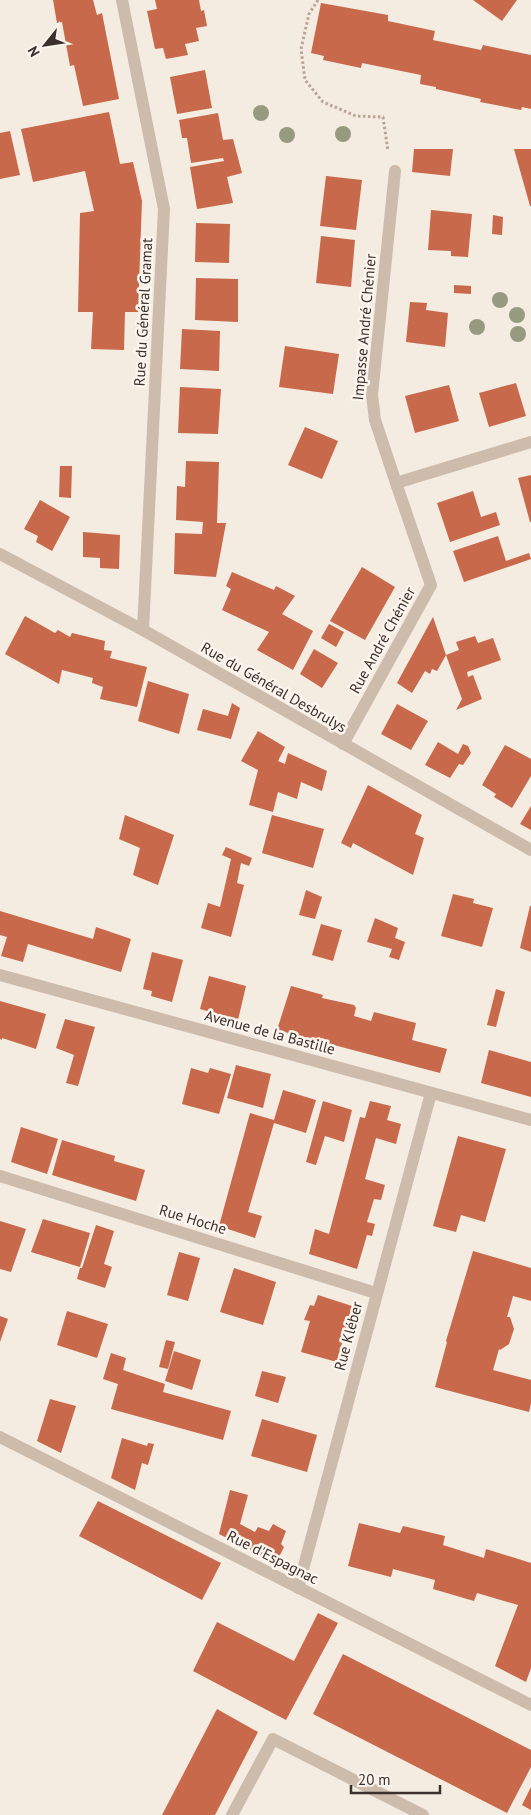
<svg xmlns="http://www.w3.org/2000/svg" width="531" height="1815" font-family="'PT Sans',sans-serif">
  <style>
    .building { fill: #c8694b }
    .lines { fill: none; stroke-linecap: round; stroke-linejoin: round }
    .path { stroke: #b9a596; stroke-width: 3; stroke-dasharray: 2.5 2.5; stroke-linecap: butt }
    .service { stroke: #cdbbac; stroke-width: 12 }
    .minor { stroke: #cdbbac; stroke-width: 12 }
    .tree { fill: #969b7f }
    .labels { text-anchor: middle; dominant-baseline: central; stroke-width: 5; stroke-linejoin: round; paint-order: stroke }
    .street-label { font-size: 15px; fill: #3b302b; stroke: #fbf5ee }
  </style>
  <rect width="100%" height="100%" fill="#f4ebe1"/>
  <g class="building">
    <path d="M53 0H93L97 15 102 13 119 99 83 106 74 65 70 66 62 22 57 23Z"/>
    <path d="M155 0H199L201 11 204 10 207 26 196 28 199 41 185 44 188 55 166 59 163 48 155 49 147 11 157 9Z"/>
    <path d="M473 0H517L502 21Z"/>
    <path d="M321 3 388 15V21L435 31 433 40 481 50 483 45 531 55V109L522 107 521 110 480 102 481 99 436 89V87L420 84 421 75 362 63 361 68 323 60 324 56 311 53Z"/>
    <path d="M205 70 212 108 177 114 170 77Z"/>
    <path d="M109 112 120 164 133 162 142 201 138 312H125L124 350 91 349 93 312H78L80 213 94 211 85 171 33 182 21 129Z"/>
    <path d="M218 113 223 140 233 139 242 173 227 177 233 203 197 209 190 167 224 161 223 158 191 163 187 138H182L179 120Z"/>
    <path d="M10 131 20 175 0 179V133Z"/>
    <path d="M414 149H453L450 176 412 172Z"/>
    <path d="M514 149H531V206H530Z"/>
    <path d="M326 176 362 180 356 230 320 226Z"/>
    <path d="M431 210 472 214 468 257 451 256V251L428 250Z"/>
    <path d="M493 215 503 217 502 235 492 234Z"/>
    <path d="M196 223 230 224 229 263 195 262Z"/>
    <path d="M321 236 355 240 351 287 316 283Z"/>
    <path d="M196 278 238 279V322L195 320Z"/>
    <path d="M454 285 471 286V294L454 293Z"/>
    <path d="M410 302 427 303 426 310 448 313 445 347 406 342Z"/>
    <path d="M182 329 220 331 219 371 180 369Z"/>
    <path d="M285 346 339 354 333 394 279 387Z"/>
    <path d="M516 383 526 416 489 427 479 393Z"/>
    <path d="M449 385 459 421 415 433 405 396Z"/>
    <path d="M180 387 221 389 218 434 178 433Z"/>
    <path d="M305 427 338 441 322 479 288 465Z"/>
    <path d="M186 461 219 462 217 523H226L216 577 174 574 175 533 202 534 203 522 176 520 177 486 185 487Z"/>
    <path d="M60 466H72L71 498 59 497Z"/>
    <path d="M531 475V522H530L518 478Z"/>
    <path d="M473 491 481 517 496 512 500 525 450 542 437 503Z"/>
    <path d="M40 500 70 517 52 551 36 542 38 536 24 529Z"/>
    <path d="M83 532 120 535 119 569 100 568V558L83 557Z"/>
    <path d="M498 536 506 561 529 553 531 559 464 582 453 551Z"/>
    <path d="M362 567 395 587 365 640 330 621Z"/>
    <path d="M232 572 274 590 276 586 295 596 282 614 313 631 293 670 257 650 269 632 222 610 231 589 226 586Z"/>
    <path d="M25 616 55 633 58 630 70 637 72 633 105 641 104 650 112 651 110 658 147 667 137 707 100 699 103 687 92 683 93 678 62 670 59 684 5 654Z"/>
    <path d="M433 617 446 655 437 671 432 669 430 674 425 671 412 693 397 683Z"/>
    <path d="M329 624 344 632 336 647 321 638Z"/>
    <path d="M475 636 478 643 493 638 501 660 467 672 468 677 473 675 482 699 456 710 462 699 446 655 459 650 456 642Z"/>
    <path d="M314 649 338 663 322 688 300 674Z"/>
    <path d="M148 681 189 694 179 734 138 721Z"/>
    <path d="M232 703 240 708 231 739 197 730 203 709 228 716Z"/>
    <path d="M397 704 428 721 411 750 381 734Z"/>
    <path d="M258 731 285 747 278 761 285 764 288 753 327 771 322 791 301 782 297 799 278 792 273 812 249 805 258 770 241 761Z"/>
    <path d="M438 742 458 754 463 744 468 746 471 753 463 765 459 764 450 778 425 765Z"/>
    <path d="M505 745 531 759V776L512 808 494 797 496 794 482 785Z"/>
    <path d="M368 785 422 815 415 834 424 838 413 875 353 843 351 848 341 843Z"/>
    <path d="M531 806V830L520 824Z"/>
    <path d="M125 815 174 835 158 885 133 875 140 848 119 839Z"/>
    <path d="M272 815 324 829 313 868 262 853Z"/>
    <path d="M226 847 252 858 249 866 241 863 237 883 244 885 231 937 201 928 208 903 220 907 231 859 222 855Z"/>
    <path d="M306 890 322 897 315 919 299 915Z"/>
    <path d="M453 894 474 899 473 903 493 908 482 947 441 936Z"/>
    <path d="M530 906H531V952L520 948Z"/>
    <path d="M0 911 93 939 96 927 131 939 121 972 28 944 23 962 1 956 7 937 0 935Z"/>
    <path d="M375 918 398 928 395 938 405 942 399 960 389 957 392 949 367 942Z"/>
    <path d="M321 924 342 930 333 961 312 955Z"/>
    <path d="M152 952 183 960 172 1002 151 996 152 991 143 989Z"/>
    <path d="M209 976 246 986 238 1020 200 1009Z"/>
    <path d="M291 986 323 995 322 998 354 1005 356 1008 354 1016 371 1021 374 1012 416 1023 412 1040 447 1049 440 1073 277 1030Z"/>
    <path d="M496 989 505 992 496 1027 487 1025Z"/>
    <path d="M0 1001 46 1014 36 1049 2 1038V1040L0 1039Z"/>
    <path d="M65 1019 95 1027 78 1086 66 1083 74 1055 56 1048Z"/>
    <path d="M489 1050 531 1062V1097L481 1083Z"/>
    <path d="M236 1065 271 1074 263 1108 227 1098Z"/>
    <path d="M191 1068 208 1073 210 1068 231 1074 219 1114 182 1104Z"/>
    <path d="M283 1090 316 1100 306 1133 274 1123 248 1212 262 1216 255 1238 219 1226 250 1113 274 1120Z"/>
    <path d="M323 1101 352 1110 344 1142 325 1136 316 1165 306 1162Z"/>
    <path d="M370 1101 391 1106 387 1120 401 1124 396 1144 376 1138 365 1179 385 1185 381 1200 374 1199 367 1222 375 1224 372 1236 367 1235 357 1269 309 1254 315 1229 329 1234 360 1117 365 1118Z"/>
    <path d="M21 1127 58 1139 47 1174 11 1162Z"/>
    <path d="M458 1136 506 1149 485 1222 461 1215 456 1232 433 1226Z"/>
    <path d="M62 1140 115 1156 114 1161 145 1170 136 1201 52 1175Z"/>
    <path d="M43 1219 90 1233 80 1267 31 1252Z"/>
    <path d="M0 1221 26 1229 11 1272 0 1269Z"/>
    <path d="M96 1225 114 1231 104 1264 112 1267 105 1288 77 1279 80 1268H82Z"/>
    <path d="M473 1251 531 1268V1301L513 1296 507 1317H510L514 1329 509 1344 500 1350 499 1349 493 1370 531 1380V1403L529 1412 435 1387 447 1342 446 1341Z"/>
    <path d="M179 1252 200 1258 188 1301 167 1295Z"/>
    <path d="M234 1268 276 1282 263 1325 220 1312Z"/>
    <path d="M318 1295 352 1306 337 1362 301 1352 310 1321 304 1320 310 1305 314 1306Z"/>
    <path d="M67 1311 108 1324 97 1358 57 1345Z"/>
    <path d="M0 1316 8 1319 0 1342Z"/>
    <path d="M166 1340 175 1342 168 1369 159 1367Z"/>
    <path d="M174 1351 201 1360 192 1390 165 1381Z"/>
    <path d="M111 1353 126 1358 123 1370 165 1384 163 1392 231 1411 223 1440 111 1409 118 1384 103 1379Z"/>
    <path d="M262 1371 286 1377 278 1403 255 1396Z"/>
    <path d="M50 1399 76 1406 61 1453 37 1441Z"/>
    <path d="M262 1419 317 1435 307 1472 251 1456Z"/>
    <path d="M122 1438 147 1446 148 1443 154 1444 148 1465 142 1463 135 1490 111 1478Z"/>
    <path d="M230 1490 248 1495 240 1524 255 1532 258 1527 269 1531 273 1524 286 1531 281 1544 284 1547 276 1563 219 1534Z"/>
    <path d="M98 1501 221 1563 202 1600 79 1536Z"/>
    <path d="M359 1523 400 1533 403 1526 445 1536 443 1545 484 1558 486 1549 531 1563V1668L526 1682 495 1666 518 1605 477 1593 474 1601 433 1589 435 1580 393 1569 391 1577 348 1566Z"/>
    <path d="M318 1613 338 1623 286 1720 193 1671 217 1622 294 1661Z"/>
    <path d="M343 1654 531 1750V1767L507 1813 313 1714Z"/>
    <path d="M217 1709 258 1732 215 1815H162Z"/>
    <path d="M531 1787V1810L522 1805Z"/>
  </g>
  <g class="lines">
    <path class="path" d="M318 0 309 14 301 49 305 80 323 102 356 116 383 117 388 151"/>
    <path class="service" d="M232 1815 273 1739 423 1815"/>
    <g class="minor">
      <path d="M122 0 164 209 143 630"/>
      <path d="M395 171 372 395 375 420 396 483"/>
      <path d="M0 554 143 630 531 850"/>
      <path d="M343 744 431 585 396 483 531 442"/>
      <path d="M0 975 531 1120"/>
      <path d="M0 1176 376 1293"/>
      <path d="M0 1437 531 1705"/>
      <path d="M298 1588 431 1093"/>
    </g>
  </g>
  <g class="tree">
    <circle cx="261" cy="113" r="8"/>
    <circle cx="343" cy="134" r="8"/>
    <circle cx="287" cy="135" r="8"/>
    <circle cx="500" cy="300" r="8"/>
    <circle cx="517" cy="315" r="8"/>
    <circle cx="477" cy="327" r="8"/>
    <circle cx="518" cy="334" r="8"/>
  </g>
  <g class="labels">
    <g class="street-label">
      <text transform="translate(143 312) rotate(-87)">Rue du Général Gramat</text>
      <text transform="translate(364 327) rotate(-85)">Impasse André Chénier</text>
      <text transform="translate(382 640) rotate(-61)">Rue André Chénier</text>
      <text transform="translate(274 687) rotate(30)">Rue du Général Desbrulys</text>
      <text transform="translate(270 1032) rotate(15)">Avenue de la Bastille</text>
      <text transform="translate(193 1219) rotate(17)">Rue Hoche</text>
      <text transform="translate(348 1336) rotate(-75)">Rue Kléber</text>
      <text transform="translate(273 1557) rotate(27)">Rue d'Espagnac</text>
    </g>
  </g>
  <g transform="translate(45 45) rotate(240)" stroke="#fbf5ee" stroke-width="4" paint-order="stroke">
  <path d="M0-4L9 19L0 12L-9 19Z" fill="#3b302b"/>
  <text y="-8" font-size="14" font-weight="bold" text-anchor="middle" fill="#3b302b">N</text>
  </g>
  <path d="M351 1785v8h89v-8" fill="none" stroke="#3b302b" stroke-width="2.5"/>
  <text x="358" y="1785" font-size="15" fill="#3b302b" stroke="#fbf5ee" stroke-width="4" paint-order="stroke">20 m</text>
</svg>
